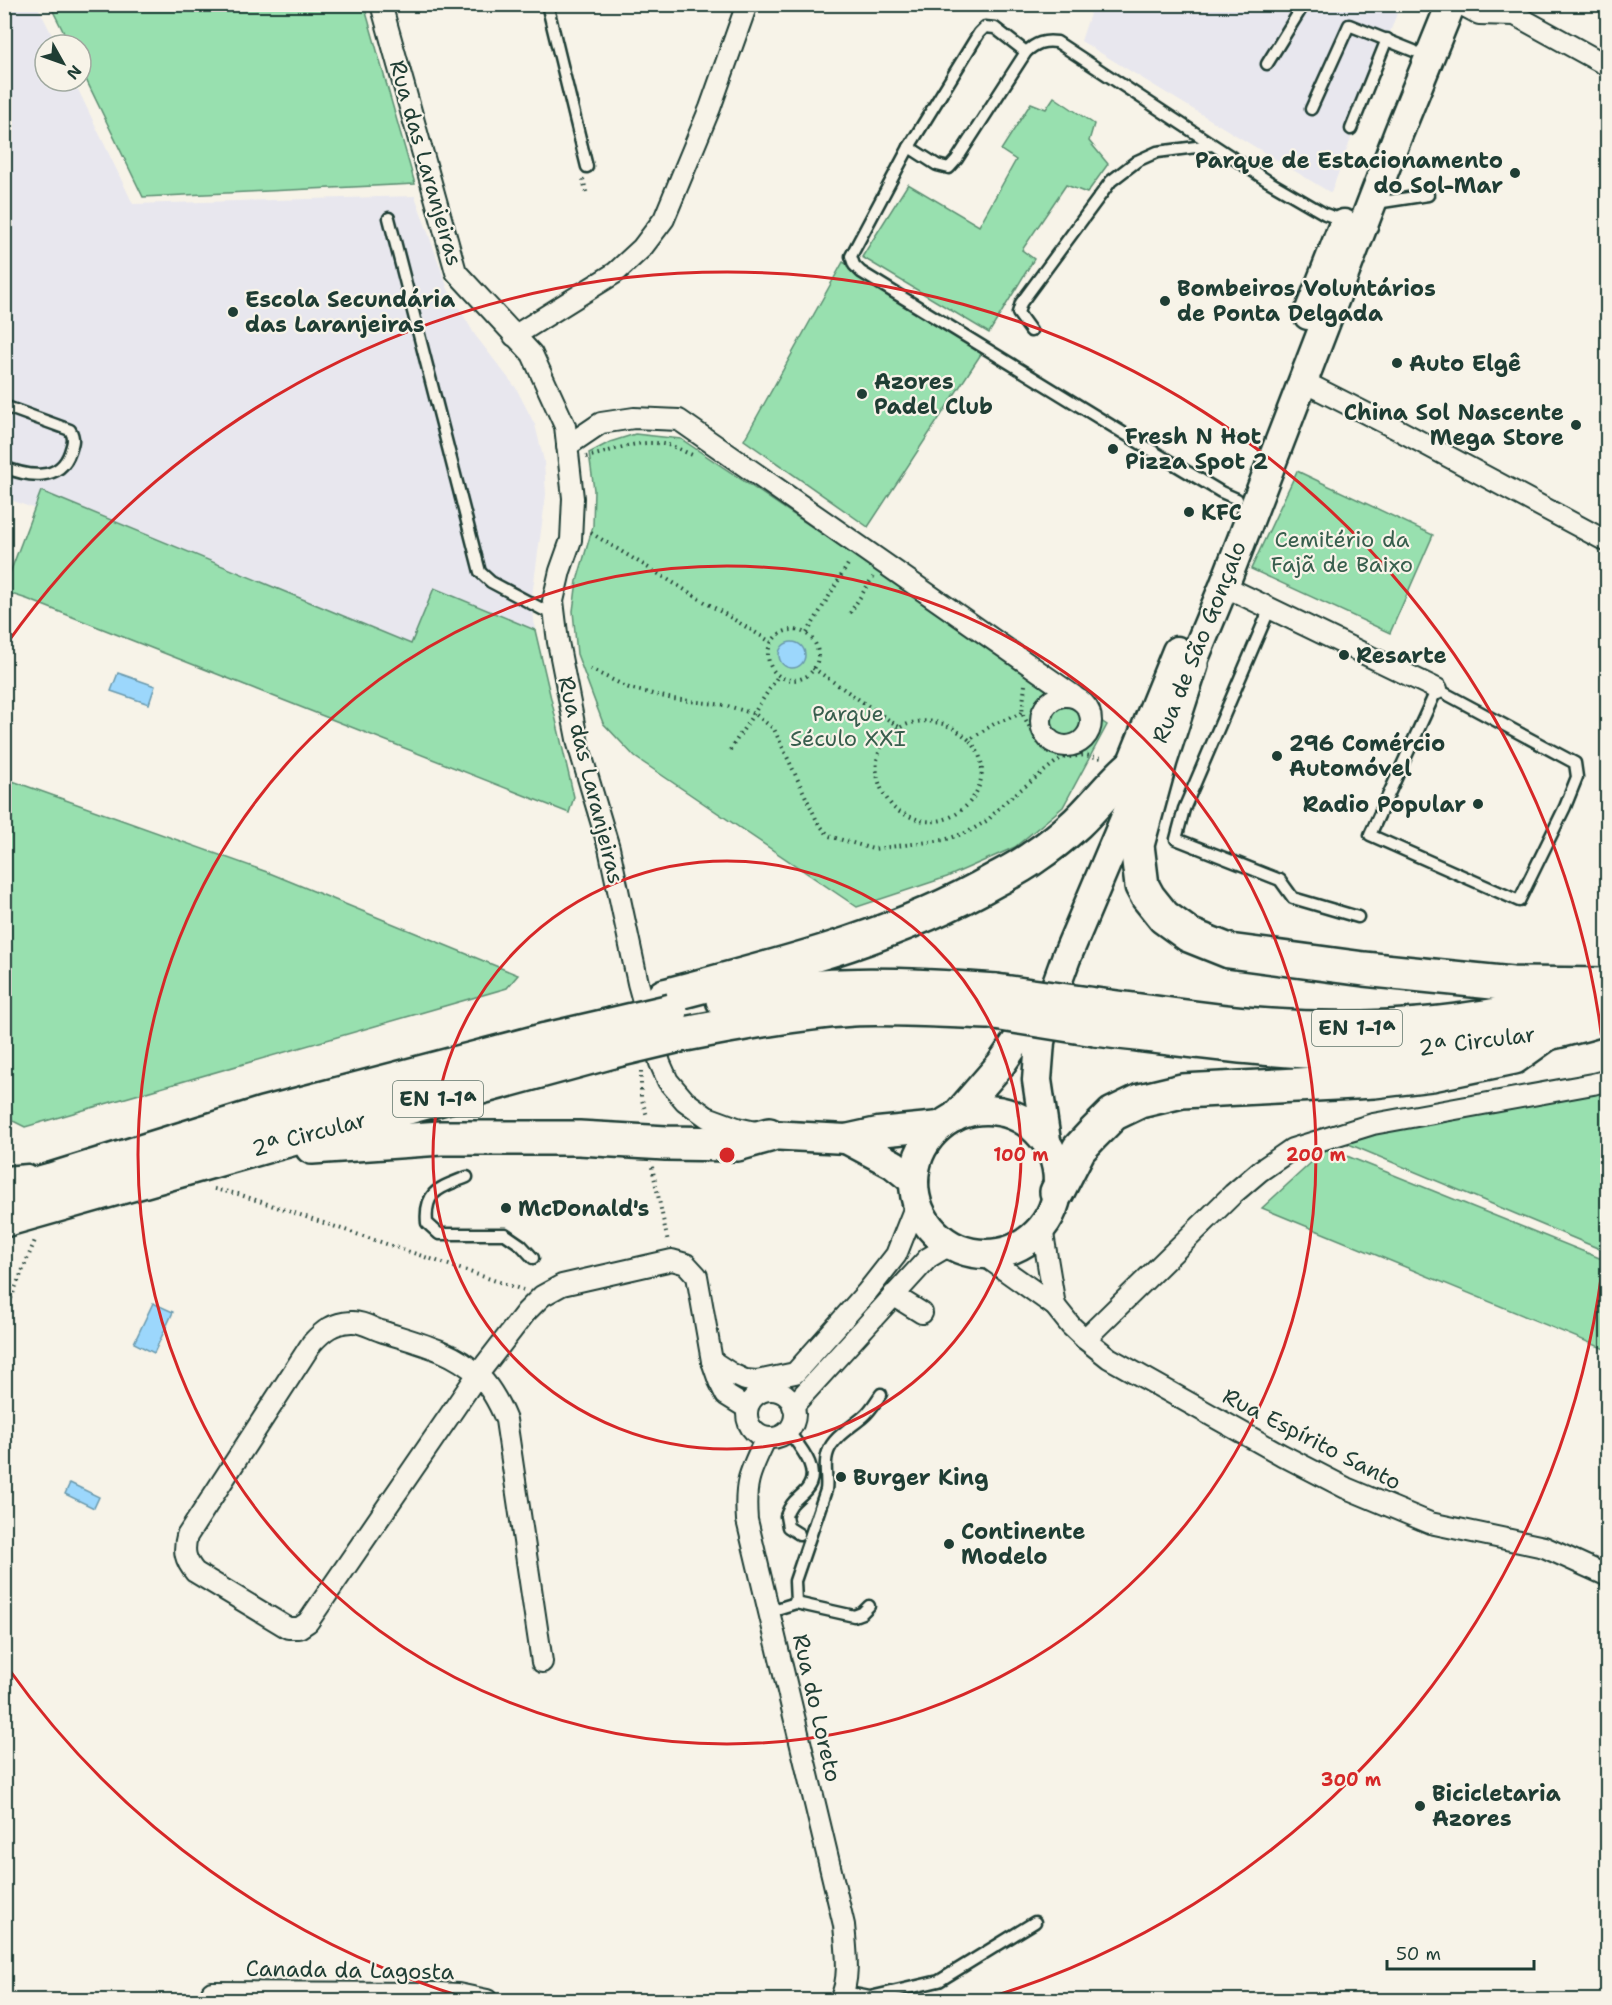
<svg xmlns="http://www.w3.org/2000/svg" width="1612" height="2005" font-family="'Shantell Sans',sans-serif">
  <style>
    .built { fill: #e8e7ee }
    .green { fill: #98e0af; stroke: #5c8e72; stroke-width: 1.5 }
    .water { fill: #9cd7fc; stroke: #6a99ac; stroke-width: 1.5 }
    .lines { fill: none; stroke-linecap: round; stroke-linejoin: round }
    .service-casing { stroke: #1f3d34; stroke-width: 15 }
    .minor-casing { stroke: #1f3d34; stroke-width: 24 }
    .secondary-casing { stroke: #1f3d34; stroke-width: 33 }
    .trunk-casing { stroke: #1f3d34; stroke-width: 38 }
    .path { stroke: #1f3d34; stroke-width: 4; stroke-dasharray: 1.5 4.5; stroke-linecap: butt }
    .service { stroke: #f7f3e8; stroke-width: 10 }
    .minor { stroke: #f7f3e8; stroke-width: 20 }
    .secondary { stroke: #f7f3e8; stroke-width: 28 }
    .trunk { stroke: #f7f3e8; stroke-width: 33 }
    .trunk-bridge-casing { stroke: #1f3d34; stroke-width: 38; stroke-linecap: butt }
    .trunk-bridge { stroke: #f7f3e8; stroke-width: 33 }
    .ring { fill: none; stroke: #d62828; stroke-width: 3 }
    .poi-dot { fill: #1f3d34; stroke: #f7f3e8; stroke-width: 2 }
    .labels { text-anchor: middle; dominant-baseline: central; stroke-width: 4.5; stroke-linejoin: round; paint-order: stroke }
    .shield { fill: #f7f3e8; stroke: #60746a; stroke-width: 1.5 }
    .shield-label { font-size: 21px; font-weight: bold; fill: #1f3d34 }
    .poi-label { font-size: 22px; font-weight: bold; fill: #1f3d34; stroke: #f7f3e8; text-anchor: start }
    .street-label { font-size: 22px; fill: #1f3d34; stroke: #f7f3e8 }
    .park-label { font-size: 22px; fill: #375e4d; stroke: #f7f3e8 }
    .centre { fill: #d62828; stroke: #f7f3e8; stroke-width: 3 }
    .ring-label { font-size: 18px; text-anchor: middle; font-weight: bold; fill: #d62828; stroke: #f7f3e8; stroke-width: 4.5; stroke-linejoin: round; paint-order: stroke }
  </style>
  <rect width="100%" height="100%" fill="#f7f3e8"/>
  <filter id="ink" filterUnits="userSpaceOnUse"><feTurbulence type="fractalNoise" baseFrequency=".0167" numOctaves="2"/><feDisplacementMap in="SourceGraphic" scale="12" xChannelSelector="R" yChannelSelector="G"/><feConvolveMatrix kernelMatrix="1 2 1 2 8 2 1 2 1" color-interpolation-filters="sRGB"/></filter>
  <g filter="url(#ink)">
    <g class="built">
      <path d="M4 5H37L57 45H45V81H74L133 204 415 196 448 289 475 335 516 388 535 425 544 461 546 495 532 596 535 630 434 588 411 644 5 498Z"/>
      <path d="M1093 5H1400L1331 193 1081 41Z"/>
    </g>
    <g class="green">
      <path d="M50 5H364L415 184 143 197 81 69V45H70Z"/>
      <path d="M1054 97 1094 124 1089 141 1108 164 1087 193 1066 185 1022 250 1034 259 989 333 862 257 908 184 979 226 1016 160 1001 150 1031 103 1046 109Z"/>
      <path d="M843 262 985 348 868 527 744 440Z"/>
      <path d="M635 434 681 439 1107 725 1063 807 1015 847 947 877 857 907 635 757 603 723 577 654 573 611 577 581 593 526 594 490 589 453 610 442Z"/>
      <path d="M1297 471 1433 535 1390 633 1251 569Z"/>
      <path d="M41 491 411 644 434 588 535 630 574 797 569 813 27 599 5 592V586Z"/>
      <path d="M4 778 267 872 518 975 507 988 25 1127 5 1117Z"/>
      <path d="M1607 1085V1252L1339 1140Z"/>
      <path d="M1327 1148 1607 1261V1350L1262 1208Z"/>
    </g>
    <g class="water">
      <circle cx="792" cy="655" r="13"/>
      <path d="M118 673 155 686 149 704 111 691Z"/>
      <path d="M153 1303 173 1312 154 1353 134 1343Z"/>
      <path d="M70 1483 99 1497 94 1508 65 1494Z"/>
    </g>
    <g class="lines">
      <defs>
        <g id="service">
          <path d="M547 4 587 167"/>
          <path d="M1267 64 1304 4"/>
          <path d="M1311 109 1349 25 1414 51"/>
          <path d="M1351 129 1387 39"/>
          <path d="M909 147 979 33 985 27 995 28 1026 52"/>
          <path d="M1376 203 1428 195"/>
          <path d="M389 218 480 572 491 582 555 616"/>
          <path d="M1031 331 1018 313 1021 303 1111 181 1137 161 1157 152 1212 145"/>
          <path d="M4 406 70 430C75 438 73 443 70 452 60 482 28 477 4 467"/>
          <path d="M1237 499 1221 492 1169 461 861 272 854 265 851 256 909 147 937 165 949 168 957 159 1026 52C1036 43 1044 40 1057 42L1268 181 1325 214 1345 221"/>
          <path d="M1270 608 1184 809 1176 839 1280 880 1293 898 1358 917"/>
          <path d="M1437 689 1575 763 1577 777 1565 807 1519 901 1370 835Z"/>
          <path d="M4 1172 28 1170 36 1174"/>
          <path d="M467 1177C440 1188 424 1190 427 1223L439 1234H505L521 1245 533 1258"/>
          <path d="M788 1431C799 1446 823 1471 806 1490 797 1500 791 1501 786 1516L788 1527 799 1534"/>
          <path d="M796 1603 795 1581 826 1490C828 1478 823 1464 828 1452 833 1437 852 1427 864 1416 871 1410 876 1401 881 1394"/>
          <path d="M770 1611 796 1603 854 1616 862 1613 869 1606"/>
          <path d="M844 1992 870 1997 939 1981 1035 1922"/>
        </g>
        <g id="minor">
          <path d="M381 4 456 272 532 354 565 426 573 498 571 540 560 571 553 601 558 642 578 744 609 848 638 983 660 1063 668 1081 685 1101 707 1117 737 1128 760 1133"/>
          <path d="M1460 4 1479 14 1515 15 1608 66"/>
          <path d="M514 336 615 273 642 248 664 219 710 108 747 4"/>
          <path d="M1304 382 1393 427 1608 542"/>
          <path d="M567 446 601 423 634 418 679 420 1074 696"/>
          <path d="M1224 586 1437 689"/>
          <circle cx="1066" cy="721" r="25"/>
          <path d="M1042 1228 1055 1306"/>
          <path d="M982 1254 1055 1306 1071 1326 1085 1339 1109 1358 1282 1455 1346 1488 1430 1523 1544 1547 1608 1576"/>
          <path d="M893 1295 922 1313"/>
          <path d="M1085 1339 1233 1194 1260 1171 1292 1149 1373 1124 1593 1084 1608 1080"/>
          <path d="M712 1361 732 1374 745 1380 757 1381 795 1373 867 1292 896 1255 917 1202"/>
          <circle cx="771" cy="1414" r="24"/>
          <path d="M793 1406 928 1258 950 1245"/>
          <path d="M766 1438C750 1472 744 1481 747 1520L844 1925C846 1949 851 1978 840 2000"/>
          <path d="M542 1662 506 1420C499 1403 491 1387 477 1374 452 1350 414 1342 381 1331 372 1328 360 1321 351 1322 333 1323 324 1330 312 1343L187 1536C183 1551 185 1560 195 1572L288 1628H299L308 1622 478 1374 526 1312 542 1296 562 1285 672 1260 686 1264 697 1276 712 1361 719 1381 726 1395 747 1408"/>
          <path d="M212 1992 438 1993 458 1994 487 2000"/>
        </g>
        <g id="secondary">
          <path d="M1308 315 1344 224"/>
          <path d="M1183 685 1224 586 1399 132 1451 4"/>
          <path d="M1122 787 1177 651"/>
          <circle cx="986" cy="1182" r="72"/>
          <path d="M955 1117 1001 1064 1019 1038 1035 998"/>
          <path d="M769 1135 846 1139 878 1132 940 1126"/>
          <path d="M846 1139 893 1164 914 1181"/>
          <path d="M1046 1141 1037 1080 1040 1042 1049 1005 1066 958 1144 774"/>
        </g>
        <g id="trunk">
          <path d="M1191 665 1160 761 1137 845 1142 886 1148 897 1164 917 1189 935 1229 951 1364 969 1512 984 1608 985"/>
          <path d="M664 996C777 966 892 939 995 880 1008 873 1022 866 1034 857 1049 847 1064 835 1077 823 1096 805 1111 784 1131 767"/>
          <path d="M723 1000C811 980 906 984 996 991"/>
          <path d="M1103 1006C1159 1013 1214 1022 1270 1026 1376 1033 1483 1024 1586 995"/>
          <path d="M1095 1029C1181 1039 1269 1052 1357 1053 1440 1053 1528 1042 1608 1017"/>
          <path d="M680 1035C737 1024 795 1013 853 1009 896 1007 944 1011 988 1012"/>
          <path d="M312 1147 441 1138H579L666 1143 737 1144 769 1135"/>
          <path d="M1057 1192 1079 1149 1092 1135 1113 1114 1140 1101 1182 1091 1374 1081 1432 1074 1514 1057 1549 1032"/>
          <path d="M4 1193 51 1180 263 1114 546 1040 611 1025"/>
          <path d="M4 1220 262 1147 613 1051"/>
        </g>
      </defs>
      <use href="#service" class="service-casing"/>
      <use href="#minor" class="minor-casing"/>
      <use href="#secondary" class="secondary-casing"/>
      <use href="#trunk" class="trunk-casing"/>
      <g class="path">
        <path d="M583 179 587 195"/>
        <path d="M586 457C611 452 637 439 663 444 673 445 684 452 695 456"/>
        <path d="M591 533 771 642"/>
        <path d="M850 613 873 577"/>
        <circle cx="793" cy="655" r="25"/>
        <path d="M807 633 850 561"/>
        <path d="M813 668 899 727"/>
        <path d="M590 669 629 688 673 699 724 705 755 714 774 729 818 823 829 836 873 849 944 840 968 832 988 820 1005 802 1061 758 1085 755 1102 758"/>
        <path d="M1025 685 1022 713 1038 742 1061 758"/>
        <path d="M970 741C1005 778 956 840 909 816 903 814 897 811 893 807 844 749 915 690 969 740L994 724 1022 713"/>
        <path d="M730 750 778 676"/>
        <path d="M641 1071V1097L647 1116"/>
        <path d="M652 1167 668 1242"/>
        <path d="M214 1189 238 1194 523 1290"/>
        <path d="M4 1315 36 1238"/>
      </g>
      <use href="#service" class="service"/>
      <use href="#minor" class="minor"/>
      <use href="#secondary" class="secondary"/>
      <use href="#trunk" class="trunk"/>
      <defs>
        <g id="trunk-bridge">
          <path d="M996 991 1103 1006"/>
          <path d="M995 1013 1095 1029"/>
          <path d="M611 1025 671 1011"/>
          <path d="M613 1051 680 1035"/>
        </g>
      </defs>
      <use href="#trunk-bridge" class="trunk-bridge-casing"/>
      <use href="#trunk-bridge" class="trunk-bridge"/>
    </g>
  </g>
  <g class="ring">
    <circle cx="727" cy="1155" r="294"/>
    <circle cx="727" cy="1155" r="589"/>
    <path d="M1607 1224A883 883 0 0 1 985 1999M469 1999A883 883 0 0 1 8 1668M8 642A883 883 0 0 1 1607 1086"/>
  </g>
  <g class="poi-dot">
    <circle cx="1515" cy="173" r="6"/>
    <circle cx="1165" cy="301" r="6"/>
    <circle cx="233" cy="312" r="6"/>
    <circle cx="1397" cy="363" r="6"/>
    <circle cx="862" cy="394" r="6"/>
    <circle cx="1576" cy="425" r="6"/>
    <circle cx="1113" cy="449" r="6"/>
    <circle cx="1189" cy="512" r="6"/>
    <circle cx="1344" cy="655" r="6"/>
    <circle cx="1277" cy="756" r="6"/>
    <circle cx="1478" cy="804" r="6"/>
    <circle cx="506" cy="1208" r="6"/>
    <circle cx="841" cy="1477" r="6"/>
    <circle cx="949" cy="1544" r="6"/>
    <circle cx="1420" cy="1806" r="6"/>
  </g>
  <g class="labels">
    <g class="shield">
      <rect x="1312" y="1010" width="90" height="36" rx="4.5"/>
      <rect x="393" y="1081" width="90" height="36" rx="4.5"/>
    </g>
    <g class="shield-label">
      <text x="1357" y="1028">EN 1-1ª</text>
      <text x="438" y="1099">EN 1-1ª</text>
    </g>
    <g class="poi-label">
      <text x="1503" y="160" text-anchor="end">Parque de Estacionamento<tspan x="1503" dy="25">do Sol-Mar</tspan></text>
      <text x="1177" y="288">Bombeiros Voluntários<tspan x="1177" dy="25">de Ponta Delgada</tspan></text>
      <text x="245" y="299">Escola Secundária<tspan x="245" dy="25">das Laranjeiras</tspan></text>
      <text x="1409" y="363">Auto Elgê</text>
      <text x="874" y="381">Azores<tspan x="874" dy="25">Padel Club</tspan></text>
      <text x="1564" y="412" text-anchor="end">China Sol Nascente<tspan x="1564" dy="25">Mega Store</tspan></text>
      <text x="1125" y="436">Fresh N Hot<tspan x="1125" dy="25">Pizza Spot 2</tspan></text>
      <text x="1201" y="512">KFC</text>
      <text x="1356" y="655">Resarte</text>
      <text x="1289" y="743">296 Comércio<tspan x="1289" dy="25">Automóvel</tspan></text>
      <text x="1466" y="804" text-anchor="end">Radio Popular</text>
      <text x="518" y="1208">McDonald's</text>
      <text x="853" y="1477">Burger King</text>
      <text x="961" y="1531">Continente<tspan x="961" dy="25">Modelo</tspan></text>
      <text x="1432" y="1793">Bicicletaria<tspan x="1432" dy="25">Azores</tspan></text>
    </g>
    <g class="street-label">
      <text transform="translate(426 163) rotate(74)">Rua das Laranjeiras</text>
      <text transform="translate(1199 642) rotate(-68)">Rua de São Gonçalo</text>
      <text transform="translate(591 780) rotate(76)">Rua das Laranjeiras</text>
      <text transform="translate(1477 1041) rotate(-7)">2ª Circular</text>
      <text transform="translate(309 1134) rotate(-15)">2ª Circular</text>
      <text transform="translate(1312 1439) rotate(27)">Rua Espírito Santo</text>
      <text transform="translate(817 1708) rotate(77)">Rua do Loreto</text>
      <text transform="translate(350 1970) rotate(1)">Canada da Lagosta</text>
    </g>
    <g class="park-label">
      <text x="1342" y="539">Cemitério da<tspan x="1342" dy="25">Fajã de Baixo</tspan></text>
      <text x="848" y="713">Parque<tspan x="848" dy="25">Século XXI</tspan></text>
    </g>
  </g>
  <circle cx="727" cy="1155" r="9" class="centre"/>
  <g class="ring-label">
    <text x="1021" y="1161">100 m</text>
    <text x="1316" y="1161">200 m</text>
    <text x="1351" y="1786">300 m</text>
  </g>
  <rect width="1612" height="2005" fill="none" stroke="#f7f3e8" stroke-width="24"/>
  <rect x="12" y="12" width="1588" height="1981" fill="none" stroke="#1f3d34" stroke-width="2" filter="url(#ink)"/>
  <g transform="translate(63 63) rotate(130)"><circle r="28" fill="#f7f3e8" stroke="#a1aaa0" stroke-width="1.5"/>
  <path d="M0-4.5L10 22L0 15L-10 22Z" fill="#1f3d34"/>
  <text y="-9" font-size="16" font-weight="bold" text-anchor="middle" fill="#1f3d34">N</text>
  </g>
  <path d="M1387 1960v9h147v-9" fill="none" stroke="#1f3d34" stroke-width="3"/>
  <text x="1396" y="1960" font-size="18" fill="#1f3d34" stroke="#f7f3e8" stroke-width="4.5" paint-order="stroke">50 m</text>
</svg>
